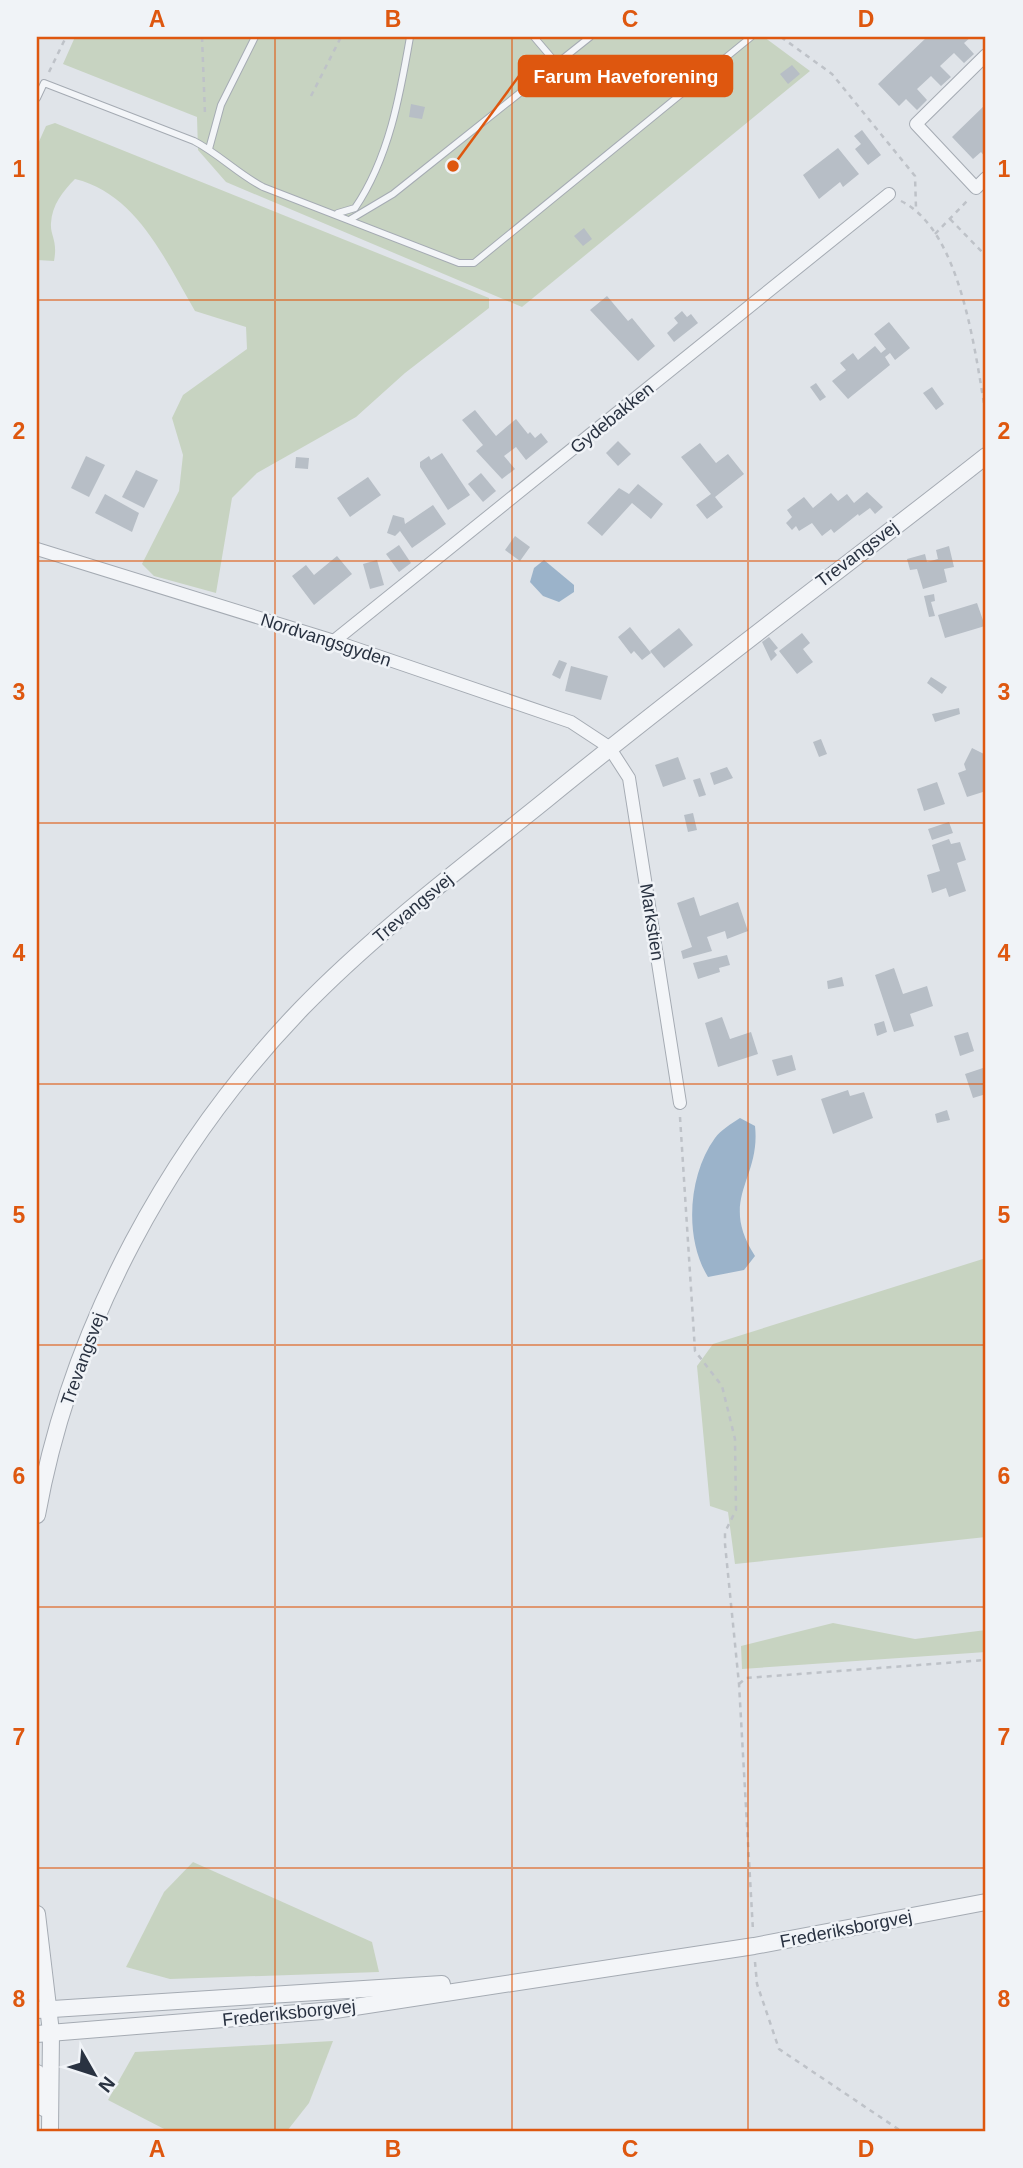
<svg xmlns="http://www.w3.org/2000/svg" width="1023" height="2168" font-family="Helvetica,sans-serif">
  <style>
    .green { fill: #c7d3c1 }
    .water { fill: #9bb3ca }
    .building { fill: #b7bec6 }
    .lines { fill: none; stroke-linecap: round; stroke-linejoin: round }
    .service-casing { stroke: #a5abb3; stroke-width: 8 }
    .minor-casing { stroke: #a5abb3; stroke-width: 14 }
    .tertiary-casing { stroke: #a5abb3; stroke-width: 18 }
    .path { stroke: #bec2c8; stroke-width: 2.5; stroke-dasharray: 5 5; stroke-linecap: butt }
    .service { stroke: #f3f5f8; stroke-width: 6 }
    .minor { stroke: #f3f5f8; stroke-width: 12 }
    .tertiary { stroke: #f3f5f8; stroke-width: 16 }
    .grid { fill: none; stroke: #de570f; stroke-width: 2; stroke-opacity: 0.55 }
    .labels { text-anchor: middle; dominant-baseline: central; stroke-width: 5; stroke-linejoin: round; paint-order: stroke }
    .street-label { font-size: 18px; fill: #293241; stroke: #f0f3f7 }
    .leader { fill: none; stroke: #de570f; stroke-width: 2.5 }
    .callout-dot { fill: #de570f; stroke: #f0f3f7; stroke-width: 2.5 }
    .callout { fill: #de570f; stroke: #de570f; stroke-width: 2.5 }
    .callout-label { font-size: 19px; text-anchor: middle; font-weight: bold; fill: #fff }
    .neatline { fill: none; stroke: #de570f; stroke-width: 2.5 }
    .grid-label { font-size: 23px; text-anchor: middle; font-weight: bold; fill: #de570f }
  </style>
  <rect width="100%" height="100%" fill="#e0e4e9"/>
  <g class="green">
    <path d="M75 37H764L810 71 522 307 226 182 198 150 197 117 63 64Z"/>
    <path d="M55 123 489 298V308L405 373 356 417 257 473 232 498 216 593 154 576 142 564 179 491 183 455 172 418 183 395 247 349 246 327 195 311C165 260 137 194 75 179 63 191 52 205 51 223 50 236 58 240 54 261L37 260V146L46 126Z"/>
    <path d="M986 1258V1537L735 1564 728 1512 710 1506 697 1366 713 1344Z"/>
    <path d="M833 1623 915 1639 986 1630V1652L742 1669 741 1646Z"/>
    <path d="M193 1862 372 1942 379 1972 170 1979 126 1967 164 1892Z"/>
    <path d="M333 2041 309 2103 287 2131H168L108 2100 135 2052Z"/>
  </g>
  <g class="water">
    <path d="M544 560 574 585V592L559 602 543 596 530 582 534 568Z"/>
    <path d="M740 1118 755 1126C761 1180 718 1198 755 1256L744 1270 708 1277C684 1238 688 1175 715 1138 721 1130 731 1124 740 1118Z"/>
  </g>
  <g class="building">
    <path d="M927 37H971L964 43 974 54 964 63 954 53 940 66 951 77 941 86 931 76 917 89 927 100 917 110 906 99 899 106 878 84Z"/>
    <path d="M792 65 800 74 788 84 780 74Z"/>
    <path d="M411 104 425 107 422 119 409 117Z"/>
    <path d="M986 104V158L981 152 973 159 952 137Z"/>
    <path d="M862 130 881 155 868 165 855 149 861 144 854 136Z"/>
    <path d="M838 148 859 174 843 187 840 182 819 199 803 175Z"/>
    <path d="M584 228 592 239 583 246 574 236Z"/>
    <path d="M607 296 628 321 632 318 655 346 638 361 590 310Z"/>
    <path d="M682 311 687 317 691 314 698 323 674 342 667 333 678 323 674 318Z"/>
    <path d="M889 322 910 348 895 360 890 353 885 357 890 365 848 399 832 381 846 370 840 363 853 353 858 360 875 346 881 353 886 349 874 334Z"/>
    <path d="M816 383 826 397 820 401 810 387Z"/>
    <path d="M932 387 944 404 936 410 923 393Z"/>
    <path d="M475 410 496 436 516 419 528 434 530 432 535 438 541 433 548 442 526 460 516 447 504 456 515 469 502 479 476 451 483 445 462 420Z"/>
    <path d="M618 441 631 454 618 466 606 453Z"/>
    <path d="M700 443 716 463 728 454 744 474 715 497 723 507 707 519 696 505 711 494 681 457Z"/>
    <path d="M442 453 470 495 448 510 420 467V462L429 456 431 460Z"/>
    <path d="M86 456 105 465 89 497 71 488Z"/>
    <path d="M296 457 309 458 308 469 295 468Z"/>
    <path d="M136 470 158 480 144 508 122 497Z"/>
    <path d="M481 473 496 491 483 502 468 484Z"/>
    <path d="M368 477 381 495 350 517 337 498Z"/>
    <path d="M638 484 663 504 651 519 632 503 602 536 587 523 619 488 629 494Z"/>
    <path d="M867 492 883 507 875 514 870 508 859 516 858 514 834 533 831 529 822 536 812 523 799 531 796 526 792 530 786 523 792 517 787 510 804 497 813 508 831 493 838 501 847 494 854 503Z"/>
    <path d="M105 494 139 513 132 532 95 513Z"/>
    <path d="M433 505 446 524 412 548 400 531 395 536 387 533 393 515 404 518 405 524Z"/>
    <path d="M515 536 530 547 520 561 505 550Z"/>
    <path d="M399 545 411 563 399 572 386 554Z"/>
    <path d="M949 546 954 567 944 569 947 582 923 589 917 569 910 570 907 559 925 554 927 562 938 559 936 550Z"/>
    <path d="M337 556 352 574 314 605 292 576 306 565 314 575Z"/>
    <path d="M377 560 384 585 370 589 363 564Z"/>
    <path d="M934 594 935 601 931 602 935 616 929 617 924 596Z"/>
    <path d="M977 603 985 626 945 638 938 615Z"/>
    <path d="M630 627 651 653 642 660 634 651 631 654 618 637Z"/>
    <path d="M679 628 693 645 664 668 650 651Z"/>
    <path d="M802 633 810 643 803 649 813 662 797 674 779 651Z"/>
    <path d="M769 637 778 648 774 651 777 655 771 661 762 642Z"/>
    <path d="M559 660 567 663 560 679 552 675Z"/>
    <path d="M571 666 608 676 601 700 565 691Z"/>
    <path d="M931 677 947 687 942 694 927 683Z"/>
    <path d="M959 708 960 714 935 722 932 714Z"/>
    <path d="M821 739 827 754 819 757 813 742Z"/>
    <path d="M972 748 986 755V791L967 797 958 773 966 770 964 764Z"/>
    <path d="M678 757 686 779 663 787 655 765Z"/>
    <path d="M727 767 733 778 714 785 710 773Z"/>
    <path d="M700 778 706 795 699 797 693 780Z"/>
    <path d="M937 782 945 804 924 811 917 789Z"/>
    <path d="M693 813 697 830 688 832 684 815Z"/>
    <path d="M949 822 953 833 932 840 928 829Z"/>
    <path d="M949 839 951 844 960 842 966 860 957 863 966 891 949 897 946 888 932 893 927 875 940 871 932 845Z"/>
    <path d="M694 897 700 916 738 902 748 931 727 939 725 931 707 937 712 951 683 959 681 951 692 947 677 903Z"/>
    <path d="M727 955 730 965 719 968 720 972 698 979 693 963Z"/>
    <path d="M894 968 903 994 927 986 933 1006 910 1014 914 1026 894 1032 875 975Z"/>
    <path d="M842 977 844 986 828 989 827 981Z"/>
    <path d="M722 1017 730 1039 751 1032 758 1054 718 1067 705 1023Z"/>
    <path d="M884 1021 887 1032 877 1036 874 1024Z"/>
    <path d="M968 1032 974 1051 960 1056 954 1036Z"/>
    <path d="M792 1055 796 1070 777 1076 772 1060Z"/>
    <path d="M986 1067V1094L973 1098 965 1074Z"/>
    <path d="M848 1090 850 1096 864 1092 873 1118 833 1134 821 1099Z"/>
    <path d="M947 1110 950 1120 937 1123 935 1114Z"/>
  </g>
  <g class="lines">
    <defs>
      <g id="service">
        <path d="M534 37 557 64"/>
        <path d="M37 98 44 83 194 141C219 154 238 174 263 187L459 263H474L751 37"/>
        <path d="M209 149 221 105 255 37"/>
        <path d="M338 213 355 208C389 158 400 95 410 37"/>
        <path d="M351 219 393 194 590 37"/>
      </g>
      <g id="minor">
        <path d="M986 55 916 124 976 188 986 178"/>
        <path d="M37 549 334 641 571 722 609 747 629 778 680 1103"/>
        <path d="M334 641 889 194"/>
      </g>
      <g id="tertiary">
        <path d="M37 1515C71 1326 170 1145 302 1008 377 931 464 866 547 799 691 681 840 571 986 456"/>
        <path d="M37 1914 51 2032 50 2131"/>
        <path d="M37 2010 442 1984"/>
        <path d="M37 2034 335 2010 754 1946 986 1902"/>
        <path d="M37 2073 44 2108"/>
      </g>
    </defs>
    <use href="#service" class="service-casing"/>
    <use href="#minor" class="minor-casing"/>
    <use href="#tertiary" class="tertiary-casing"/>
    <g class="path">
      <path d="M202 37 205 114"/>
      <path d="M781 37 832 74 915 176 916 208"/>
      <path d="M49 72 66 37"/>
      <path d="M311 96 341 37"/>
      <path d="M901 201C962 231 975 354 986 415"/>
      <path d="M950 219 986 256"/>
      <path d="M935 234 969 199"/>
      <path d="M680 1117 695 1351 722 1386 735 1439 736 1510 725 1532V1544L739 1684 753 1931"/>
      <path d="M739 1684 746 1678 986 1660"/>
      <path d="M755 1962 757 1984 779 2049 901 2131"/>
    </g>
    <use href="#service" class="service"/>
    <use href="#minor" class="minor"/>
    <use href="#tertiary" class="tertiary"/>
  </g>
  <path class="grid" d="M275 37V2131M512 37V2131M748 37V2131M37 300H986M37 561H986M37 823H986M37 1084H986M37 1345H986M37 1607H986M37 1868H986"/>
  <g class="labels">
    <g class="street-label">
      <text transform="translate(612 418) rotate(-39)">Gydebakken</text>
      <text transform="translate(857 554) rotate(-37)">Trevangsvej</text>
      <text transform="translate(326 640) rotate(18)">Nordvangsgyden</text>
      <text transform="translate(413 908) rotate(-40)">Trevangsvej</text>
      <text transform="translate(652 922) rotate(81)">Markstien</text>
      <text transform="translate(83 1359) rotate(-70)">Trevangsvej</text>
      <text transform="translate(846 1929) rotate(-11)">Frederiksborgvej</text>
      <text transform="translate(289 2013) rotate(-6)">Frederiksborgvej</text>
    </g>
  </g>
  <path class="leader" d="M453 166L519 76"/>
  <circle class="callout-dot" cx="453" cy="166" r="7"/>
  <rect class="callout" x="519" y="56" width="213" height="40" rx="7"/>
  <g class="callout-label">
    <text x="626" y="83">Farum Haveforening</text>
  </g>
  <rect width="1023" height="2168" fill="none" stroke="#f0f3f7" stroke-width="77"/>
  <g transform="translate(94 2074) rotate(129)" stroke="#f0f3f7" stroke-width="5" paint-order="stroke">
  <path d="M0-5L12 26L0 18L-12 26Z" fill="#293241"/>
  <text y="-10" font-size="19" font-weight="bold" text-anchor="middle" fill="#293241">N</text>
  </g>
  <rect x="38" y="38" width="946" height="2092" class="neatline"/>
  <g class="grid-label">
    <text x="157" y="27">A</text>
    <text x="393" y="27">B</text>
    <text x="630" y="27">C</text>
    <text x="866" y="27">D</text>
    <text x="19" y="177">1</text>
    <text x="1004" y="177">1</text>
    <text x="19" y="439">2</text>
    <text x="1004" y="439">2</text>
    <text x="19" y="700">3</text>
    <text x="1004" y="700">3</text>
    <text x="19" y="961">4</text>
    <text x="1004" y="961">4</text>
    <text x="19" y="1223">5</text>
    <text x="1004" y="1223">5</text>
    <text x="19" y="1484">6</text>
    <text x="1004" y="1484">6</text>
    <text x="19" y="1745">7</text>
    <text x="1004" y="1745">7</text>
    <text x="19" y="2007">8</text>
    <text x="1004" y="2007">8</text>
    <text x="157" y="2157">A</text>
    <text x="393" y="2157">B</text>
    <text x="630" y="2157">C</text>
    <text x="866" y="2157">D</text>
  </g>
</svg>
